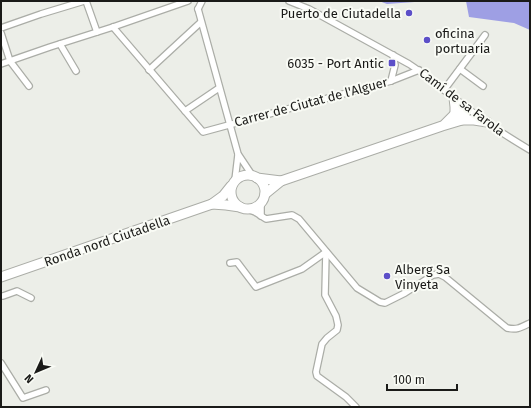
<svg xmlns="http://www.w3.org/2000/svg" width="531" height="408" font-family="'Fira Sans',sans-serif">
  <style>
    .water { fill: #9e9fe4 }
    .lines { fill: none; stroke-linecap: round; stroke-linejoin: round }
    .street-casing { stroke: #abada7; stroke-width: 8 }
    .primary-casing { stroke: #abada7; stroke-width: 11 }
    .street { stroke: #fff; stroke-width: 5.5 }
    .primary { stroke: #fff; stroke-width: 9 }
    .poi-dot { fill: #5c4fc8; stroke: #f9fbf5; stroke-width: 1.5 }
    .labels { text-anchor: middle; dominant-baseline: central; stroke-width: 4; stroke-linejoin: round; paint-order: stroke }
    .poi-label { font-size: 13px; fill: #1a1a18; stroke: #f9fbf5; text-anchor: end }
    .street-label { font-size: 13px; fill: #1a1a18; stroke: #f9fbf5 }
  </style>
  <rect width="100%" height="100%" fill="#eceee8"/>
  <path class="water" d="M379 1H530V30L514 23 469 17 466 1H428L387 4Z"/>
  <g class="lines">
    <defs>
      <g id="street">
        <path d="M86 1 97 32"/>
        <path d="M289 1 309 9 409 64C429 77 447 93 466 107 486 123 508 137 530 150"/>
        <path d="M198 9 238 154 252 175"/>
        <path d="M198 9 202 1"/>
        <path d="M113 27 203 132 391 81 419 70"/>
        <path d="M1 28 41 14 84 1"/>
        <path d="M1 33 10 61 29 86"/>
        <path d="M60 44 76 71"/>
        <path d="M1 64 50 47 113 27 188 1"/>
        <path d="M460 69 483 86"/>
        <path d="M149 70 201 22"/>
        <path d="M391 81 395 65 393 55"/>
        <path d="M444 90 485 35"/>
        <path d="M185 111 219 88"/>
        <path d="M235 180 238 155"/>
        <path d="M261 203V216"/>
        <path d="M247 209 255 212 266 219 292 215 299 219 357 288 380 302 385 303 405 293 433 275 439 274 445 277 507 328C517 330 520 328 530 323"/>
        <path d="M326 252 325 295 336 316 338 325 337 330 327 338 322 344 316 372 317 376 346 397 356 407"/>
        <path d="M230 263 237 262 256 287 302 269 326 252"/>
        <path d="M1 296H3L17 291 31 298"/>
        <path d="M1 363 23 398 46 390"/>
      </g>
      <g id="primary">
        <path d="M454 98 455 107V113"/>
        <path d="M445 124 459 110 466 107 465 115 462 120"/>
        <circle cx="248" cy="192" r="17"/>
        <path d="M257 178 281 181"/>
        <path d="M265 194 281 181 442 126 462 120H474L487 122"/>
        <path d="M212 204 226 205 240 207"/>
        <path d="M1 277 212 204 223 196 231 186"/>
      </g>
    </defs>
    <use href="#street" class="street-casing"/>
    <use href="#primary" class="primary-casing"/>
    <use href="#street" class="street"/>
    <use href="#primary" class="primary"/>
  </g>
  <g class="poi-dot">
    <circle cx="409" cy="13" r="4"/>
    <circle cx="427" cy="40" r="4"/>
    <rect x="388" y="59" width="8" height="8" rx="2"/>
    <circle cx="387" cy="276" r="4"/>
  </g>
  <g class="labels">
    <g class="poi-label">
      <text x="401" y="13">Puerto de Ciutadella</text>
      <text x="435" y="33" text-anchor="start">oficina<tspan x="435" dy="15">portuaria</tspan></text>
      <text x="384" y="63">6035 - Port Antic</text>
      <text x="395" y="269" text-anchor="start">Alberg Sa<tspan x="395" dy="15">Vinyeta</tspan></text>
    </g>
    <g class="street-label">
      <text transform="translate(311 102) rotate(-15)">Carrer de Ciutat de l'Alguer</text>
      <text transform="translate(462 102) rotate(37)">Camí de sa Farola</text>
      <text transform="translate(107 241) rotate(-19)">Ronda nord Ciutadella</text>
    </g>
  </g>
  <rect width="531" height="408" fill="none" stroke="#1a1a18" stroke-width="4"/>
  <g transform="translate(36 372) rotate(226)" stroke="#f9fbf5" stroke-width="3" paint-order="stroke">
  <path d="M0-3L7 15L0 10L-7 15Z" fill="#1a1a18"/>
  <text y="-6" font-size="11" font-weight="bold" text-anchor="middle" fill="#1a1a18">N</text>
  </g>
  <path d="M387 384v6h70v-6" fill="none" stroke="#1a1a18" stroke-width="2"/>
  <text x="393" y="384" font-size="12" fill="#1a1a18" stroke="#f9fbf5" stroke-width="3" paint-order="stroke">100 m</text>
</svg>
